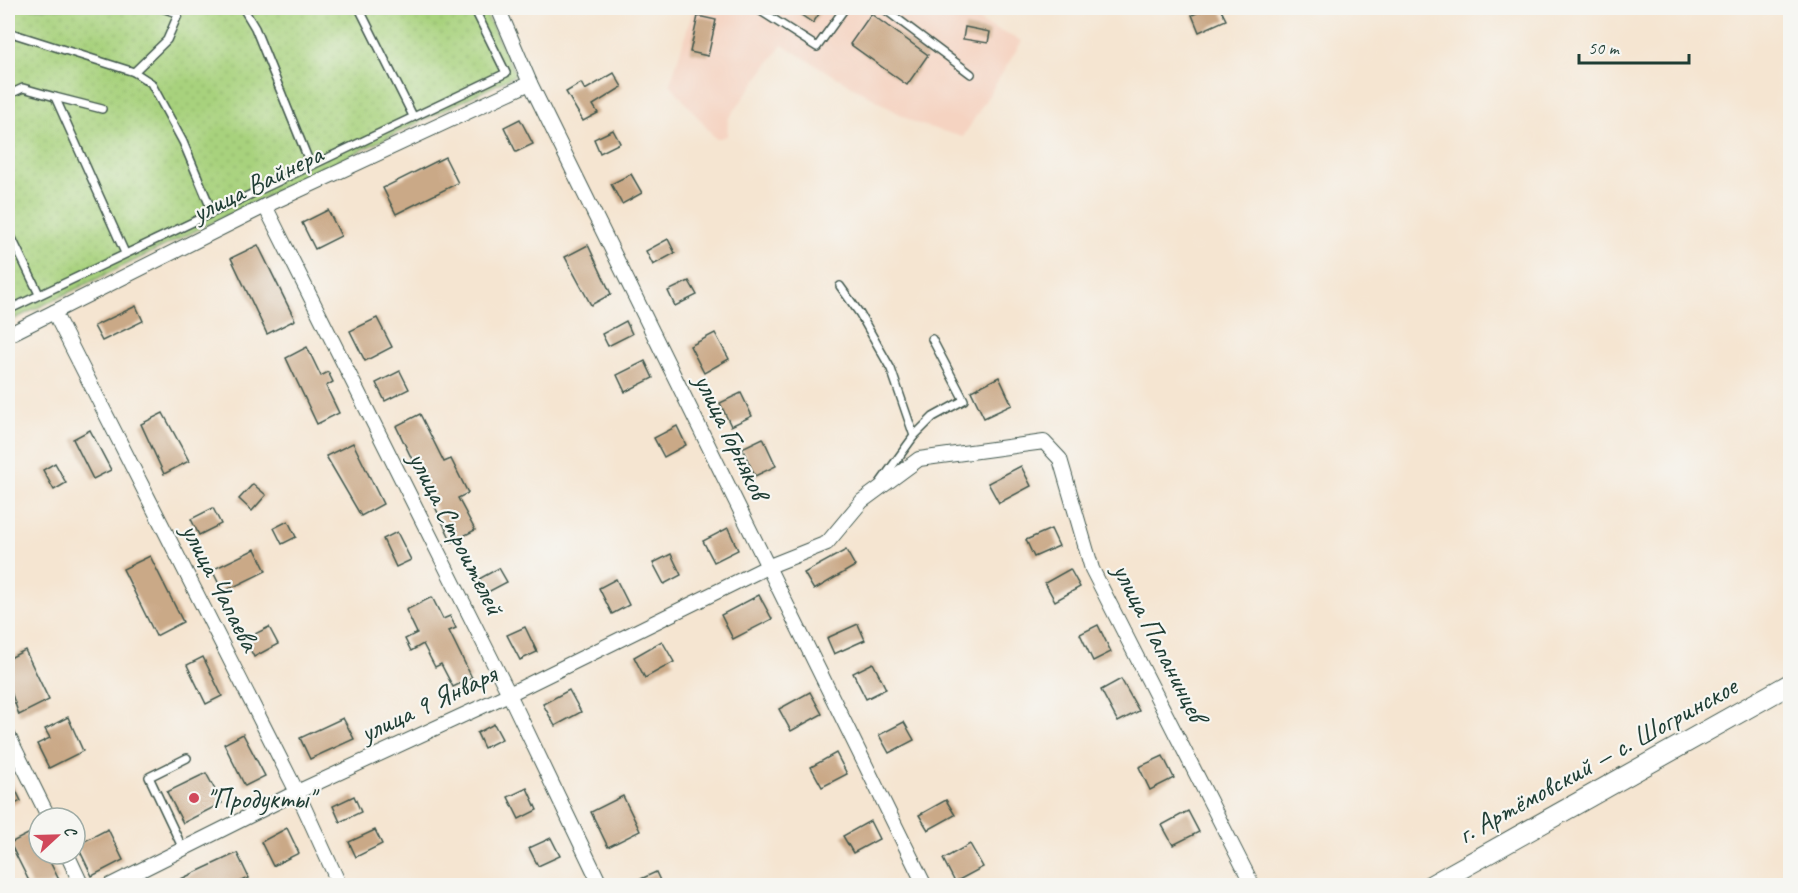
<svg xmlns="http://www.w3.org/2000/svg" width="1798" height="893" font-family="Caveat,sans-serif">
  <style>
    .built { fill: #f5d3c1 }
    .grass { fill: url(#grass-dots); stroke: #648858; stroke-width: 1.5 }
    .building { fill: #caa987 }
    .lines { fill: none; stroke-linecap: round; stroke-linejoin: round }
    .lane-casing { stroke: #3f564c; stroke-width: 10 }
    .street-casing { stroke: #3f564c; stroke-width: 16 }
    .secondary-casing { stroke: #3f564c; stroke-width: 22 }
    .lane { stroke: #fff; stroke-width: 7 }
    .street { stroke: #fff; stroke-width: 14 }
    .secondary { stroke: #fff; stroke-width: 20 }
    .poi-dot { fill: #d1495b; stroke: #f6f6f2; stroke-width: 2 }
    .labels { text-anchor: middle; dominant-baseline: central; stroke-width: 4.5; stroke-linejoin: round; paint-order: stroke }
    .street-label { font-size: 28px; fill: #1f3d34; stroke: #f6f6f2 }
    .poi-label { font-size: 28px; fill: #1f3d34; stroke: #f6f6f2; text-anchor: start }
  </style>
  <defs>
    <pattern id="grass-dots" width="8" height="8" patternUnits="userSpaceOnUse" patternTransform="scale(1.5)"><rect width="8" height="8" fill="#a8d27d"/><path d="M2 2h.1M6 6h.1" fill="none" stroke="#90b56d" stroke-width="1.8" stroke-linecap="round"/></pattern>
  </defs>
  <rect width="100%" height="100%" fill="#f6f6f2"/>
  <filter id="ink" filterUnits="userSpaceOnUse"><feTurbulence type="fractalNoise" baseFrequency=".0167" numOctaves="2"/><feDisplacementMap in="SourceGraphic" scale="12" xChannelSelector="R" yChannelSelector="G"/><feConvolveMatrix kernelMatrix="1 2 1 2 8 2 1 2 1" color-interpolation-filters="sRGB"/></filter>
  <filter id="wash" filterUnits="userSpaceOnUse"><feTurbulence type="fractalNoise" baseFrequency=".008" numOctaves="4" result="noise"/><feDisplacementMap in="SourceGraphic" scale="24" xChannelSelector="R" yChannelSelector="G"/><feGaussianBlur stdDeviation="1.35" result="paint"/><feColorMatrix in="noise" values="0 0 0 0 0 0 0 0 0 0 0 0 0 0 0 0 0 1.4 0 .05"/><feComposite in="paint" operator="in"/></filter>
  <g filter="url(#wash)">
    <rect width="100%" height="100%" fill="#f5e5d1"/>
    <path class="built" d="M694 8H965L984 24 1022 41 963 137 915 123 782 45 728 119 727 136 716 139 670 84Z"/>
    <path class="grass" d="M8 8H483L516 75 8 322Z"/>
    <g id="blocks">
      <g class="building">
        <path d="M791 8H823L813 23Z"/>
        <path d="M1208 8H1220L1226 20 1199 32 1192 15Z"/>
        <path d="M871 14 928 55 907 85 850 44Z"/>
        <path d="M698 16 716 20 708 56 690 52Z"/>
        <path d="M965 27 990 32 988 43 963 39Z"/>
        <path d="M614 73 622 87 593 105 598 113 583 121 566 92 581 83 585 90Z"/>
        <path d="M520 119 533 144 516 152 504 127Z"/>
        <path d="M613 130 620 143 600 153 594 139Z"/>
        <path d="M445 157 458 183 396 214 383 188Z"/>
        <path d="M631 174 642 193 622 204 611 184Z"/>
        <path d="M328 210 341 236 315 249 302 223Z"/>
        <path d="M668 239 675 253 653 265 646 251Z"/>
        <path d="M258 245 295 320 267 334 231 258Z"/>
        <path d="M588 245 611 294 591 305 565 257Z"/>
        <path d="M689 281 697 295 675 306 668 291Z"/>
        <path d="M136 306 143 321 102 341 94 326Z"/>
        <path d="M377 318 392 347 365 361 350 331Z"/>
        <path d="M626 321 632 334 608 346 602 334Z"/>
        <path d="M715 333 729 359 704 373 690 346Z"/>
        <path d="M307 347 321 376 328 372 333 382 326 386 339 413 317 424 286 358Z"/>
        <path d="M645 361 653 378 625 392 617 375Z"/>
        <path d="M400 371 409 389 385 401 376 383Z"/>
        <path d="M999 377 1012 405 984 418 971 391Z"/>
        <path d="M741 393 752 416 731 426 720 403Z"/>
        <path d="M163 413 189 461 164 474 141 424Z"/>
        <path d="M420 414 444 462 451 459 468 493 458 498 475 530 452 542 396 426Z"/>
        <path d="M677 426 686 445 664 457 654 438Z"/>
        <path d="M90 430 111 470 93 479 73 439Z"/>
        <path d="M763 438 776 466 755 476 742 448Z"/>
        <path d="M353 443 383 504 361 516 326 456Z"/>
        <path d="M55 463 66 483 54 490 43 470Z"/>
        <path d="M1021 466 1031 486 999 503 988 483Z"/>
        <path d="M253 484 266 495 252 511 239 499Z"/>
        <path d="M213 508 221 524 199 535 191 519Z"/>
        <path d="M288 521 296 537 282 544 274 528Z"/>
        <path d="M728 528 738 550 714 562 703 541Z"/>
        <path d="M1051 529 1059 546 1034 557 1026 540Z"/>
        <path d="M397 532 411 560 396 567 383 539Z"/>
        <path d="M255 549 266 571 223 592 212 570Z"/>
        <path d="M846 550 855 566 814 590 804 573Z"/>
        <path d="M671 554 681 575 664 584 653 563Z"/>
        <path d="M150 556 183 622 156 636 123 569Z"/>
        <path d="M499 568 507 582 486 593 479 579Z"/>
        <path d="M1070 569 1080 587 1055 601 1045 583Z"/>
        <path d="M616 579 629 605 612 614 599 588Z"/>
        <path d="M759 595 772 619 733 639 721 615Z"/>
        <path d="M432 597 443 619 450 616 456 628 449 631 472 678 453 687 441 664 435 667 423 644 411 651 405 639 417 633 406 610Z"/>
        <path d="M858 624 865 640 834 654 827 638Z"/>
        <path d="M1098 625 1111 652 1093 661 1080 634Z"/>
        <path d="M269 627 278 644 254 657 245 639Z"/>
        <path d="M525 627 537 652 520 660 507 635Z"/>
        <path d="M662 641 674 662 645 678 634 657Z"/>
        <path d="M25 650 49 700 19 715 8 683V659Z"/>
        <path d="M203 657 222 696 206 704 187 665Z"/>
        <path d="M873 663 886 689 866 699 853 673Z"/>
        <path d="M1121 679 1139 711 1118 722 1101 690Z"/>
        <path d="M569 690 581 712 555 726 543 704Z"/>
        <path d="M810 692 822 714 791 731 779 709Z"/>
        <path d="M68 717 83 751 49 768 37 744 50 738 45 729Z"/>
        <path d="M343 718 354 739 310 759 300 738Z"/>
        <path d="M904 722 914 740 889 753 879 735Z"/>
        <path d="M494 724 502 739 484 748 477 733Z"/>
        <path d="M243 734 265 776 245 786 224 744Z"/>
        <path d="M836 753 847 774 822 787 811 767Z"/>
        <path d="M1163 756 1174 778 1150 790 1139 767Z"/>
        <path d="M206 773 222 803 183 823 167 792Z"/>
        <path d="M8 774 21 801 8 807Z"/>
        <path d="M527 788 537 810 519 819 508 797Z"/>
        <path d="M354 796 361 812 340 822 333 806Z"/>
        <path d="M623 796 640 831 608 847 591 812Z"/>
        <path d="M946 800 955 815 928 830 919 815Z"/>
        <path d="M1188 811 1199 832 1173 845 1162 825Z"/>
        <path d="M870 821 879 839 853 853 843 836Z"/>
        <path d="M287 828 299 853 273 866 261 842Z"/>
        <path d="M108 829 123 860 92 876 77 845Z"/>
        <path d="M375 830 382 844 356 857 349 842Z"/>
        <path d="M34 831 39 840V854H46L59 880 48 885H31L10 843Z"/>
        <path d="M551 838 560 856 538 866 529 848Z"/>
        <path d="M970 844 983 867 955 882 943 859Z"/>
        <path d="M237 853 249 878 233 885H168Z"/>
        <path d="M656 872 662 885H628Z"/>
      </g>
    </g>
  </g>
  <g filter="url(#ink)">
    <use href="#blocks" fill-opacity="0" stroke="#3f564c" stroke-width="1.5"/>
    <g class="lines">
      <defs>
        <g id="lane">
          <path d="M162 8 177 13"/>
          <path d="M243 8 255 28 311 166"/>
          <path d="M359 8 413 116"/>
          <path d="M756 8 817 47 845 8"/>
          <path d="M883 8 971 74"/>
          <path d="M8 32 134 72 167 40 181 8"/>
          <path d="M134 72 151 83 183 142 212 211"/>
          <path d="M8 95 23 88 55 97 125 253"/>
          <path d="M55 97 102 109"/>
          <path d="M8 230 39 294"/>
          <path d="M840 286 860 314 891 369 914 436 880 483"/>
          <path d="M8 310 506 73 474 8"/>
          <path d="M914 436 933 417 964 400 932 339"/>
          <path d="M183 849 149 777 187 758"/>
        </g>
        <g id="street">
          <path d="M498 8 530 83 925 886"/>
          <path d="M265 206 509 694 601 886"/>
          <path d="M54 312 297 792 340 886"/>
          <path d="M8 335 265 206 530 83"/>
          <path d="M8 735 49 818"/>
          <path d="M67 854 82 886"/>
          <path d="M109 886 297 792 509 694 767 567 827 543 862 501 919 459 1044 442 1060 459 1092 569 1253 886"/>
        </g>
        <path id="secondary" d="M1430 886 1790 684"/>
      </defs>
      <use href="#lane" class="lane-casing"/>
      <use href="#street" class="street-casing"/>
      <use href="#secondary" class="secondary-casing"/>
      <use href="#lane" class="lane"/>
      <use href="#street" class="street"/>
      <use href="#secondary" class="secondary"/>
    </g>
  </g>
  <circle class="poi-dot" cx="194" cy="798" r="6"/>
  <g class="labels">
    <g class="street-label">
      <text transform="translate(257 183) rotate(-26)">улица Вайнера</text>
      <text transform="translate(732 436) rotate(64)">улица Горняков</text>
      <text transform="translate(457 533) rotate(63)">улица Строителей</text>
      <text transform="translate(221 587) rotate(63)">улица Чапаева</text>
      <text transform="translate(1160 642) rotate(63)">улица Папанинцев</text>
      <text transform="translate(428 703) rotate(-25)">улица 9 Января</text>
      <text transform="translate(1597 760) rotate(-29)">г. Артёмовский — с. Шогринское</text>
    </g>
    <g class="poi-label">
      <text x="206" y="798">"Продукты"</text>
    </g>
  </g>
  <rect width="1798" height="893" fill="none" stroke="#f6f6f2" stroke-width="30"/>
  <g transform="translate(57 836) rotate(68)"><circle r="28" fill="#f6f6f2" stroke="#a0aca6" stroke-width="1.5"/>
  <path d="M0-4.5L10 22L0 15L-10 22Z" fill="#d1495b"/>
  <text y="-9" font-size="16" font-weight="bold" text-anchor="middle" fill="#1f3d34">С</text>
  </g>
  <path d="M1579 54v9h110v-9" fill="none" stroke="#1f3d34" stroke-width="3"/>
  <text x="1588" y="54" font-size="18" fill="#1f3d34" stroke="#f6f6f2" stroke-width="4.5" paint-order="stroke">50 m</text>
</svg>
